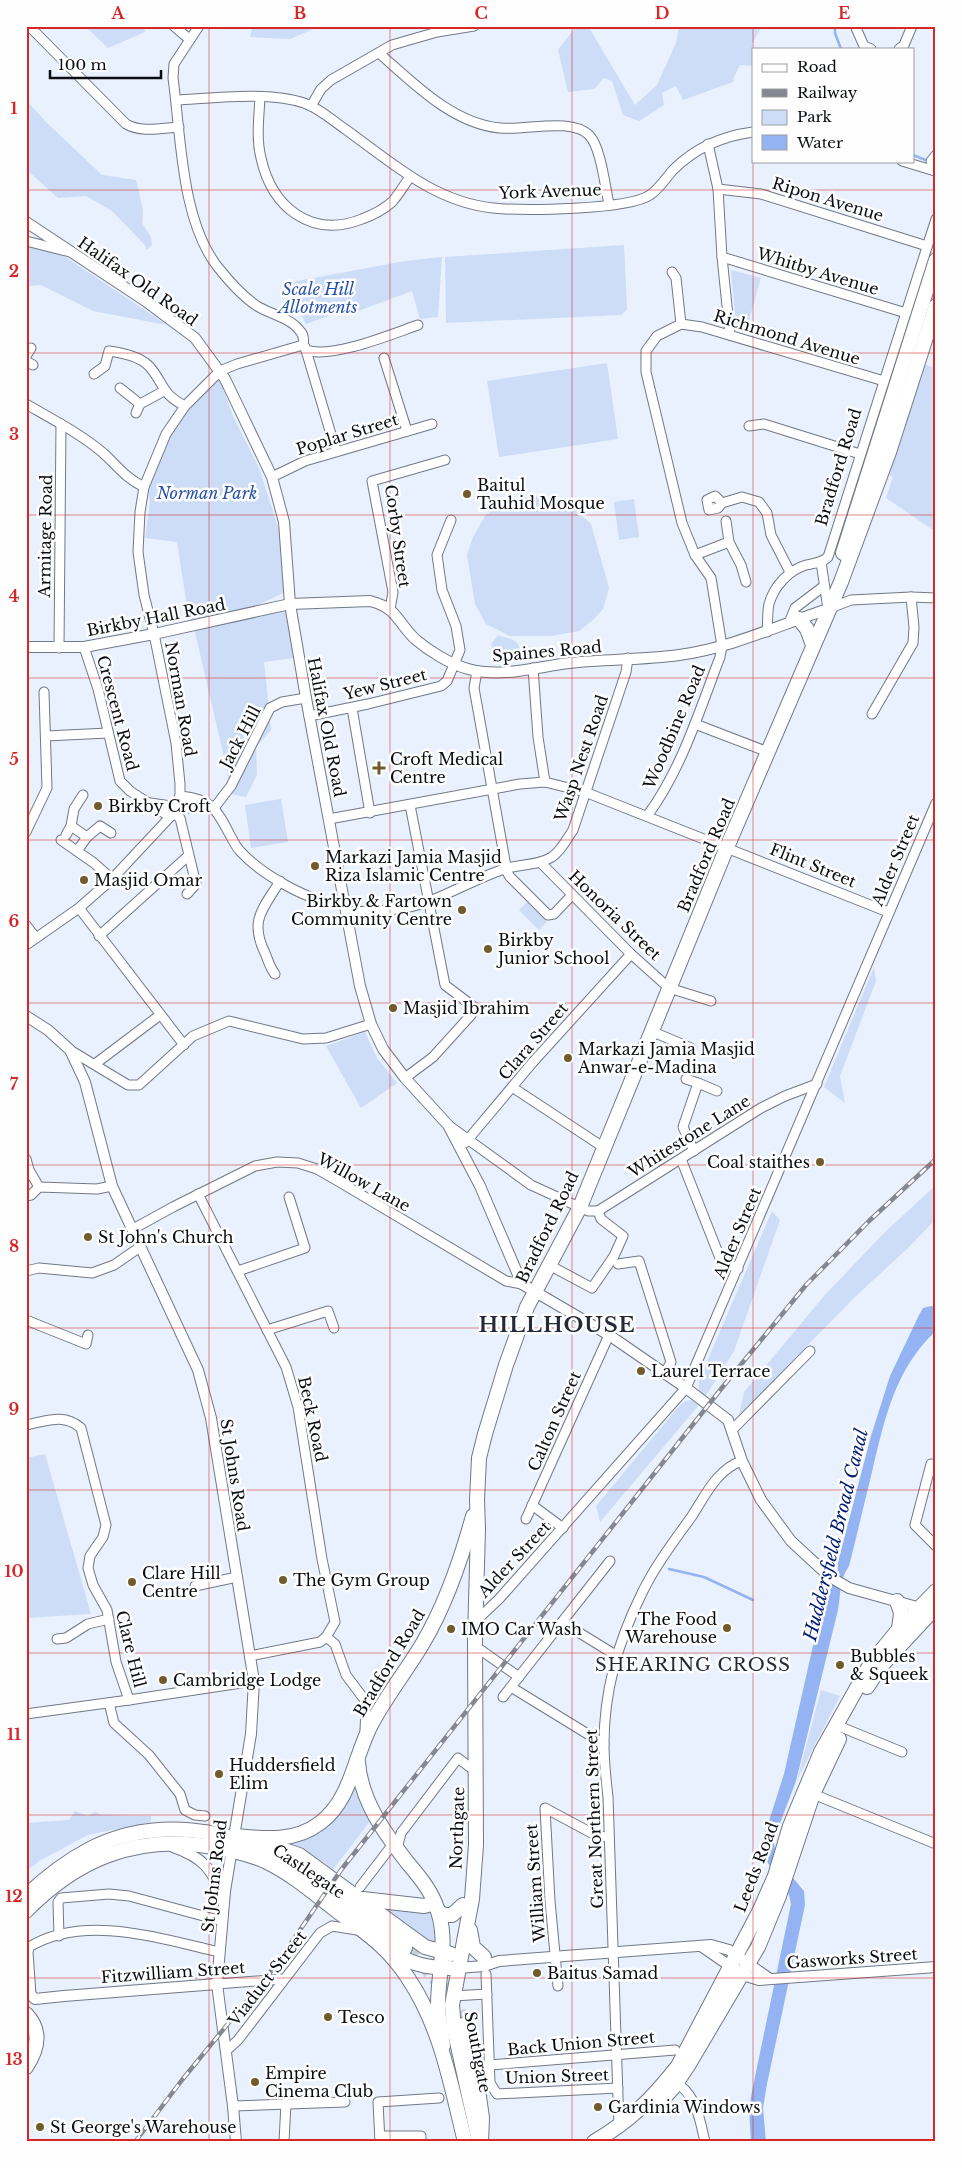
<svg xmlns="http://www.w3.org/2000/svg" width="962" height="2168" font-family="'Libre Baskerville',serif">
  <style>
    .green { fill: #cddcf7 }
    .water { fill: #93b3f2 }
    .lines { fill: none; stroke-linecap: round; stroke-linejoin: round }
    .stream { stroke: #93b3f2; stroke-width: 2.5 }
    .trunk-tunnel { stroke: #c8cfdb; stroke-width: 14; stroke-dasharray: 14 7; stroke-linecap: butt }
    .minor-casing { stroke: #717886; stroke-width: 11 }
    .tertiary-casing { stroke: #717886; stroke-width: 12 }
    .primary-casing { stroke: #717886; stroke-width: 16 }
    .trunk-casing { stroke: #717886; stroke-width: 16 }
    .minor { stroke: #fff; stroke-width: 9 }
    .tertiary { stroke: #fff; stroke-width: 10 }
    .primary { stroke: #fff; stroke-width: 14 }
    .trunk { stroke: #fff; stroke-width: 14 }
    .rail-casing { stroke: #828790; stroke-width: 4.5 }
    .rail { stroke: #fefefe; stroke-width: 2.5; stroke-dasharray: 8; stroke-linecap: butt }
    .grid { fill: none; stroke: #d62828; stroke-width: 1; stroke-opacity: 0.55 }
    .poi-dot { fill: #725b2b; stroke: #fefefe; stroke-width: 2 }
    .labels { text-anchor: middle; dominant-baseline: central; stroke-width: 5; stroke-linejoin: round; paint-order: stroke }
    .street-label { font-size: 16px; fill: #0a0d12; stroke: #fefefe }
    .park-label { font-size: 16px; font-style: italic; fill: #2750a9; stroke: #fefefe }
    .poi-label { font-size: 16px; fill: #0a0d12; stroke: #fefefe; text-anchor: start }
    .water-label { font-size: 18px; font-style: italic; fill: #001b72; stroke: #fefefe }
    .neighbourhood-label { font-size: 18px; letter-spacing: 1px; fill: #242a36; stroke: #fefefe }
    .district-label { font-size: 21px; font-weight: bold; letter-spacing: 1px; fill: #242a36; stroke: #fefefe }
    .neatline { fill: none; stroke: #d62828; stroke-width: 2 }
    .grid-label { font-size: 16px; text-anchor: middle; font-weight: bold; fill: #d62828 }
  </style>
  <rect width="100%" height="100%" fill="#eaf1fe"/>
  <g class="green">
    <path d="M85 26H143L145 32 108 48Z"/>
    <path d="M253 26H320L290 39 250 37Z"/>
    <path d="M574 26H588L635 105 657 85 676 43 679 26H762L752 44 753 66 740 65 734 77 733 82 683 100 676 86 662 93 664 105 639 121 623 115 612 81 603 78 595 89 568 92 558 50 574 29Z"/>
    <path d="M26 100 46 122 102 175 136 180 143 210 142 223 151 237 152 245 147 250 144 244 112 211 86 196 58 198 26 169Z"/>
    <path d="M26 241 64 256 167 325 93 311 41 285 26 286Z"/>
    <path d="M624 245 627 309 621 315 446 323 445 257Z"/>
    <path d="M442 257 438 317 420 319 412 291 358 311 334 314 306 324 286 283 405 261Z"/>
    <path d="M731 270 761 278 746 331 736 325Z"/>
    <path d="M607 363 618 439 499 457 487 381Z"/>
    <path d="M922 364 936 368V532L886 498 893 477 889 475Z"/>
    <path d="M218 375 233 416 259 468 285 549 283 593 256 606 258 617 286 610 294 658 264 662 271 730 256 747 257 775 246 797 230 794 229 779 195 632 188 613 177 542 145 538 150 502 147 484 163 448 181 414Z"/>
    <path d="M542 496 570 505 591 524 609 588 603 609 593 620 579 631 552 636H510L486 624 475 604 467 555 473 537 485 516 506 499Z"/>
    <path d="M634 499 639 537 619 540 614 502Z"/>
    <path d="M498 635C508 640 518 637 520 650L516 653 492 648 491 644Z"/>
    <path d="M281 799 288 842 251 848 245 805Z"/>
    <path d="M527 902 547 922 539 930 519 910Z"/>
    <path d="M874 967 876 981 840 1076 845 1103 824 1087Z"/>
    <path d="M365 1032 377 1058 397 1083 361 1108 326 1046Z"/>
    <path d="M936 1185V1219L908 1248 856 1296 739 1415 744 1392 824 1296 884 1233Z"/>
    <path d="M772 1211 780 1220 734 1351 705 1397 699 1391V1380Z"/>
    <path d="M692 1400 699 1405 600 1522 596 1506 680 1405 686 1401Z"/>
    <path d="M45 1454 87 1600 91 1614 26 1618V1458Z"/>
    <path d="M821 1690 840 1696 797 1780Z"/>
    <path d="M353 1785 370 1821 332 1871 325 1863 288 1844 303 1840Z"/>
    <path d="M75 1811 87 1816 95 1812 102 1815 151 1816V1822L88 1835 41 1860 26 1871V1823L69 1820Z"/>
    <path d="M380 1906 430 1910 435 1937 434 1946Z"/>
  </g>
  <path class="water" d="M931 1306 936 1307V1331C895 1368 884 1421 872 1472 864 1504 857 1535 849 1566 839 1580 841 1594 838 1610L796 1781 774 1839C773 1858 793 1877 804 1891L805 1905 767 2084 763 2108 766 2142H751L749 2109 752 2091 791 1904C789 1881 764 1868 761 1846L784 1774 817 1628 821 1624 829 1588 838 1570V1562L871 1436 890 1376 919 1315 923 1308Z"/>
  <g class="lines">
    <g class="stream">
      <path d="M835 26V33L841 49"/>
      <path d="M913 155 928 161"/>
      <path d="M669 1569 704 1577 753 1600"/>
    </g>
    <path class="trunk-tunnel" d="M405 1948C431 1970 449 1994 465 2024"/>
    <defs>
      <g id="minor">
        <path d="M29 26 126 124C141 133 162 128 179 127"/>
        <path d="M174 26 189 39"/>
        <path d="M856 28 864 46 871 49"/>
        <path d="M899 49 904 45 912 26"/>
        <path d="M379 53C413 83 453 124 500 128 525 131 571 117 589 135 601 147 605 187 609 204"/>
        <path d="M260 97C259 118 256 138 261 158 272 208 312 239 362 219 373 215 384 209 392 202 399 194 404 185 410 177"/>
        <path d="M176 100C213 98 269 91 304 103 319 108 332 120 345 129 391 162 434 202 493 208 523 211 628 210 650 195 659 189 666 178 673 170 695 148 722 136 753 132"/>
        <path d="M311 106 321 89 331 80 392 45 437 32 474 26"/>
        <path d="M708 144 718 189 722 257 730 335"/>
        <path d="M902 161 935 171 931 161 936 155"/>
        <path d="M718 189 761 194 927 246"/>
        <path d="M26 241 70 252"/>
        <path d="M722 257 906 313"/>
        <path d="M672 272 676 278 681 324"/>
        <path d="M305 347 336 451"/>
        <path d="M306 350C332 359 392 334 418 325"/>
        <path d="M26 356 31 348"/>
        <path d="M384 358 407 431"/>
        <path d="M26 361 33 365"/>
        <path d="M94 374 105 366 109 351C122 353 139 356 149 366 165 384 160 393 185 406"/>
        <path d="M120 388 140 404 164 391"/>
        <path d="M26 404C52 419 79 433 102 452 117 465 125 478 144 487"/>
        <path d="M136 413 140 404"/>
        <path d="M749 426 764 424 860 454"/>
        <path d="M272 477 305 461 432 424"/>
        <path d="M722 503 715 496 707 500 709 510 718 508 722 503 742 497 759 502 767 513 771 535 790 572"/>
        <path d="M726 521 729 542 741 565 746 582"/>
        <path d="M695 555 729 542"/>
        <path d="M821 562 828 609 851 600 911 597 936 598"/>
        <path d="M390 609 393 592 372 481 445 460"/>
        <path d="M789 623 795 608 824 586"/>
        <path d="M767 632C768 623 767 613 769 604 774 586 789 570 806 565 814 563 822 563 828 557L936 219"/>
        <path d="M84 647 98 689 120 781 130 791 170 817"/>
        <path d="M59 648 61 424"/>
        <path d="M533 668 538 737 545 782"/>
        <path d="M477 671 474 688 507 872 510 877 548 915 554 914 572 895"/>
        <path d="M352 708 370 813"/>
        <path d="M872 714 913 643 914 627 911 597"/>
        <path d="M309 716 368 704 441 686 447 681 460 650 456 626 442 590 437 555 451 520"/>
        <path d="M695 724 768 752"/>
        <path d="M46 736 108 733"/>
        <path d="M180 796C211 799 216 808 230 835 233 840 236 847 240 851 260 873 313 906 344 903"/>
        <path d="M150 803 185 808H214"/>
        <path d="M214 808 231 786 270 708 282 702 306 698"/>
        <path d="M173 813 180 818 196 884 187 894"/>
        <path d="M647 816C681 771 700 709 720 657L722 646 711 578 695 555 682 523 646 372V351L657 336 681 324 702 327 884 381"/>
        <path d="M329 819 520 784 545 782 585 792 888 912"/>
        <path d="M71 826 87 837"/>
        <path d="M26 832 47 788 44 692"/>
        <path d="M66 835 71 826 74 809 83 795"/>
        <path d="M61 840 94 863 112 879"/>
        <path d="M77 851 87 837 100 826 111 833"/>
        <path d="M541 863 631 954 669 988 711 1001"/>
        <path d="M79 908 184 1045"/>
        <path d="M346 912C373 911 404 911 430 901 455 891 478 878 504 869 519 864 537 866 552 857 561 851 567 839 573 830L626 672 628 658"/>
        <path d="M26 925 36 938"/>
        <path d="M99 936 188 856"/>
        <path d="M26 945 79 908 112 879 170 817 180 796V784L176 743 154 634 144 595 138 552 140 512 144 487 166 434 185 406 220 371 237 364 303 345C304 340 304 335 300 331 291 318 270 314 257 306 242 296 228 280 217 266 181 219 181 136 173 78L174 64 199 26"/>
        <path d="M275 974C270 968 268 960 265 953 249 920 263 909 280 881"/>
        <path d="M651 1031 691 1048"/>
        <path d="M70 1050 128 1085H139L193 1036 229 1021 303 1039 326 1038 371 1024"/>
        <path d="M95 1064 160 1015"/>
        <path d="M405 1078 433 1057 471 1015 474 1007 445 985 410 805"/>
        <path d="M686 1079 698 1083 683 1127 694 1151"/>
        <path d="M698 1083 717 1091"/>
        <path d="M512 1087 603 1147"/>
        <path d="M448 1125 531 1185 588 1211H598L761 1108 785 1096 817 1084"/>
        <path d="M465 1143 533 1062 631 954"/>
        <path d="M26 1159 29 1170 39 1187"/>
        <path d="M681 1159 720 1258 738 1269"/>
        <path d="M198 1194 286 1367 298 1407 322 1559 335 1622 326 1637 320 1642 250 1656"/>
        <path d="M26 1196 31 1195 39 1187 97 1189 112 1186"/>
        <path d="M133 1229 173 1207 255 1166 277 1162 298 1163 317 1169 338 1181 506 1281 522 1284"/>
        <path d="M618 1264 639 1261 671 1362 665 1373"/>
        <path d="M549 1265 592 1288 614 1256 623 1236 601 1219 598 1211"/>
        <path d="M26 1271 39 1268 92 1273 114 1265 140 1247"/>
        <path d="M238 1271 305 1248 289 1197"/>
        <path d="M26 1320 86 1344 88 1335"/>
        <path d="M267 1330 328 1311 334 1328"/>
        <path d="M26 1425C48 1421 63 1413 81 1428L106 1525 103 1537 90 1556 88 1568 93 1585 107 1610 116 1662 129 1700 254 1681"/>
        <path d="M732 1430 810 1351"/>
        <path d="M936 1465 931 1464 915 1525 936 1546"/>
        <path d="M532 1505 563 1528"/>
        <path d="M526 1519 609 1335"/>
        <path d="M195 1586 237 1577"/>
        <path d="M476 1616H481L499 1599 686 1388 936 803"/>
        <path d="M562 1622 617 1656"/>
        <path d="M326 1637 335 1644 346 1675 364 1699 366 1709 365 1730"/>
        <path d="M57 1639 66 1638 88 1624 109 1619"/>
        <path d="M475 1646 519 1677"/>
        <path d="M511 1687 604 1744"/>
        <path d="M503 1697 610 1561"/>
        <path d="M109 1703 114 1723 149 1755 180 1794 185 1810 195 1815 205 1816"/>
        <path d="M26 1714 129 1700"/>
        <path d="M836 1725 902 1752"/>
        <path d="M813 1794 936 1844"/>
        <path d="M397 1849 401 1833 458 1758 476 1772"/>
        <path d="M360 1887 393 1844"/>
        <path d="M59 1936 58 1902 61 1898 109 1894 129 1896 222 1921"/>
        <path d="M486 1974 490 2083 497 2094 618 2088"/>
        <path d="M217 1984 284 1979"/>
        <path d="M558 1986 550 1901 545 1808 597 1836 608 1837"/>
        <path d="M31 1995 28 1952 29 1947C85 1913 161 1939 219 1952"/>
        <path d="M453 1996 487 1994"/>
        <path d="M226 2051 238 2040 320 1933 332 1926 357 1930"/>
        <path d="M490 2065 675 2050"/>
        <path d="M672 2081C696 2091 700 2120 705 2142"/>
        <path d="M233 2106 345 2102"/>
        <path d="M619 2127 608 1797C606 1780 604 1761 604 1744 604 1692 619 1639 642 1593 655 1566 674 1541 692 1516 705 1496 717 1469 742 1461"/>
        <path d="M380 2136H421V2142"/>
        <path d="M284 2142 286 2103"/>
        <path d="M380 2142 378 2102 439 2098"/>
      </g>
      <g id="tertiary">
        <path d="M26 222 144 300 195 338 225 379 272 477 284 522 290 604 306 698 360 986 371 1024 383 1049 405 1078 448 1125 480 1186 522 1284 609 1335 686 1388 728 1420 742 1461 761 1500 791 1541 830 1577 849 1588 924 1609"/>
        <path d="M26 647H84L154 634 290 604 370 601C398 608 397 622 415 639 429 651 450 664 468 669 502 678 536 667 569 663 606 659 643 660 679 655 731 648 779 625 828 609"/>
        <path d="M26 1016 48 1030 70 1050 85 1082 112 1186 198 1370 211 1418 254 1681 251 1734 225 1891 217 1984 233 2106 236 2142"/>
        <path d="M173 1847C203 1857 213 1870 223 1898"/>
        <path d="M701 1946 743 1975 759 1980 936 1967"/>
        <path d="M458 1968 484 1966 499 1961 711 1945 729 1950 770 1979"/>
        <path d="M31 1995 35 1999 64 1996 217 1984"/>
      </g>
      <g id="primary">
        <path d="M843 553 936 260"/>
        <path d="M799 619 807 629 813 645"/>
        <path d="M897 1601 901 1613 899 1629"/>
        <path d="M867 1687 881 1666 936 1607"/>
        <path d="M358 1762C361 1801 384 1832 407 1862 418 1875 429 1888 435 1903 450 1938 438 1969 438 2005 438 2018 442 2032 443 2046"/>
        <path d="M236 1836C266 1839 295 1842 320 1823 352 1799 354 1756 372 1723 387 1695 407 1670 423 1643 446 1604 461 1560 473 1516"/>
        <path d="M263 1843 299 1855 425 1947 451 1954"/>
        <path d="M363 1899 424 1906 435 1903"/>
        <path d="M438 1911 444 1915H452L463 1905"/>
        <path d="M470 1930 473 1947 484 1957"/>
        <path d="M388 1950C409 1963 425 1968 450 1968"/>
        <path d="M661 2101 673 2088 689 2064 758 1947 779 1896 813 1794 839 1739"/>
        <path d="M479 2141 454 2028 452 2005 472 1899 476 1845 475 1639 478 1528 477 1500 479 1458 485 1434 506 1365 527 1307 580 1207 727 847 841 582 889 452 936 306"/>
        <path d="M594 2142C631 2120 651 2100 678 2066L760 1910 775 1876 790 1826 821 1752 871 1663 899 1629 936 1591"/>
      </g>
      <g id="trunk">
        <path d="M26 1896C45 1878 67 1861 90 1849 153 1817 231 1827 290 1862 331 1886 367 1919 405 1948"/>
        <path d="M26 1911C76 1860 134 1835 207 1846 227 1849 247 1853 265 1861 292 1874 314 1893 337 1911 366 1933 388 1947 408 1978 441 2027 451 2085 465 2142"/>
        <path d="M26 2014C42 2031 38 2049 26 2067"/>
        <path d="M465 2024 473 2054 482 2118 481 2142"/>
      </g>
    </defs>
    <use href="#minor" class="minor-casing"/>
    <use href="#tertiary" class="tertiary-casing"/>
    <use href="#primary" class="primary-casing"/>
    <use href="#trunk" class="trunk-casing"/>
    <use href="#minor" class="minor"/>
    <use href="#tertiary" class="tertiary"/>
    <use href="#primary" class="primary"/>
    <use href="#trunk" class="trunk"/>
    <defs>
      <path id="rail" d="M135 2142 182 2080 276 1965 341 1870 721 1389 806 1285 869 1221 936 1159"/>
    </defs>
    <use href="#rail" class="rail-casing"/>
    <use href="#rail" class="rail"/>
  </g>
  <path class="grid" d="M209 26V2142M390 26V2142M572 26V2142M753 26V2142M26 190H936M26 353H936M26 515H936M26 678H936M26 840H936M26 1003H936M26 1165H936M26 1328H936M26 1490H936M26 1653H936M26 1815H936M26 1978H936"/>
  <g class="poi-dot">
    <circle cx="467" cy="494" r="5"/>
    <path d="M376.5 760.5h5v5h5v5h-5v5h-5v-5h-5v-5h5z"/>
    <circle cx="98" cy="806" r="5"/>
    <circle cx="315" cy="866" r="5"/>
    <circle cx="84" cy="880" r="5"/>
    <circle cx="462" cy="910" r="5"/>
    <circle cx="488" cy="949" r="5"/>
    <circle cx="393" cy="1008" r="5"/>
    <circle cx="568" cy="1058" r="5"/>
    <circle cx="820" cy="1162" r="5"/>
    <circle cx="88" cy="1237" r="5"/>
    <circle cx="641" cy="1371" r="5"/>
    <circle cx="283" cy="1580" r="5"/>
    <circle cx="132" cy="1582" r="5"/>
    <circle cx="727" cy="1628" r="5"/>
    <circle cx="451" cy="1629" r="5"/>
    <circle cx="840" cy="1665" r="5"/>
    <circle cx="163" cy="1680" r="5"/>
    <circle cx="219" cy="1774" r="5"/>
    <circle cx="537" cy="1973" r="5"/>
    <circle cx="328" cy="2017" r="5"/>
    <circle cx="255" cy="2082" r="5"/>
    <circle cx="598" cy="2107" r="5"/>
    <circle cx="40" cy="2127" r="5"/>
  </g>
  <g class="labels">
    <g class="street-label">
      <text transform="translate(550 191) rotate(-2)">York Avenue</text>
      <text transform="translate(828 199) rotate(17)">Ripon Avenue</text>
      <text transform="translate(818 271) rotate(17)">Whitby Avenue</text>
      <text transform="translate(138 281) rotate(35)">Halifax Old Road</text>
      <text transform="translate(787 337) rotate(17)">Richmond Avenue</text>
      <text transform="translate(347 434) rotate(-17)">Poplar Street</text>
      <text transform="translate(838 467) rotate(-73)">Bradford Road</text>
      <text transform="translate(45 536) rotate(-89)">Armitage Road</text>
      <text transform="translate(398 536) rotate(82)">Corby Street</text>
      <text transform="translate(156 617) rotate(-11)">Birkby Hall Road</text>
      <text transform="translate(547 651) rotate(-5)">Spaines Road</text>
      <text transform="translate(385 684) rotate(-14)">Yew Street</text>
      <text transform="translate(181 699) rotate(80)">Norman Road</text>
      <text transform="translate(118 713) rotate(75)">Crescent Road</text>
      <text transform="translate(327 727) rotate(79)">Halifax Old Road</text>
      <text transform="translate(674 727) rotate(-67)">Woodbine Road</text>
      <text transform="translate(240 737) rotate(-62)">Jack Hill</text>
      <text transform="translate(581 758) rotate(-71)">Wasp Nest Road</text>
      <text transform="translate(706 855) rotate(-67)">Bradford Road</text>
      <text transform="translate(895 860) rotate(-67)">Alder Street</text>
      <text transform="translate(813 865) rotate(22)">Flint Street</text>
      <text transform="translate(615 915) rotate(44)">Honoria Street</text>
      <text transform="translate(533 1041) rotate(-49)">Clara Street</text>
      <text transform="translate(689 1136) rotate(-32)">Whitestone Lane</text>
      <text transform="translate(364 1182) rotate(29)">Willow Lane</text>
      <text transform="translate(547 1227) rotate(-64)">Bradford Road</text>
      <text transform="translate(737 1233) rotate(-67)">Alder Street</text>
      <text transform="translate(313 1419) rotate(78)">Beck Road</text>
      <text transform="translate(554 1421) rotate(-66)">Calton Street</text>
      <text transform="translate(235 1475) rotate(81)">St Johns Road</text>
      <text transform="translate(514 1559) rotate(-47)">Alder Street</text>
      <text transform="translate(131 1649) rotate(76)">Clare Hill</text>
      <text transform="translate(389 1663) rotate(-59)">Bradford Road</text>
      <text transform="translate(594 1819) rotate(-92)">Great Northern Street</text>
      <text transform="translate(457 1828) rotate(-88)">Northgate</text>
      <text transform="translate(756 1867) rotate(-69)">Leeds Road</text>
      <text transform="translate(309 1871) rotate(34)">Castlegate</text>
      <text transform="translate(214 1876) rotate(-83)">St Johns Road</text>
      <text transform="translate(535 1883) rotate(-94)">William Street</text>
      <text transform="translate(852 1958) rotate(-4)">Gasworks Street</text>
      <text transform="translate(173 1972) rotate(-4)">Fitzwilliam Street</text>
      <text transform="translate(267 1978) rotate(-52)">Viaduct Street</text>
      <text transform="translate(581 2043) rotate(-5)">Back Union Street</text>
      <text transform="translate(478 2052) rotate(79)">Southgate</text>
      <text transform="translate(557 2076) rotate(-2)">Union Street</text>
    </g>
    <g class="park-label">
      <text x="318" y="289">Scale Hill<tspan x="318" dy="18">Allotments</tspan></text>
      <text x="207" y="493">Norman Park</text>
    </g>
    <g class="poi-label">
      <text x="477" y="485">Baitul<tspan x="477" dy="18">Tauhid Mosque</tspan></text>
      <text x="390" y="759">Croft Medical<tspan x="390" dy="18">Centre</tspan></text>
      <text x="108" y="806">Birkby Croft</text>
      <text x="325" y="857">Markazi Jamia Masjid<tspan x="325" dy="18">Riza Islamic Centre</tspan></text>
      <text x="94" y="880">Masjid Omar</text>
      <text x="452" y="901" text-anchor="end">Birkby &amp; Fartown<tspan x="452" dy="18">Community Centre</tspan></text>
      <text x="498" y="940">Birkby<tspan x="498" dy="18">Junior School</tspan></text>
      <text x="403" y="1008">Masjid Ibrahim</text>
      <text x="578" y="1049">Markazi Jamia Masjid<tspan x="578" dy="18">Anwar-e-Madina</tspan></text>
      <text x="810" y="1162" text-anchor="end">Coal staithes</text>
      <text x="98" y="1237">St John's Church</text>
      <text x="651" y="1371">Laurel Terrace</text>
      <text x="142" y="1573">Clare Hill<tspan x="142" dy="18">Centre</tspan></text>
      <text x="293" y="1580">The Gym Group</text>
      <text x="717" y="1619" text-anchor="end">The Food<tspan x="717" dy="18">Warehouse</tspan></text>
      <text x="461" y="1629">IMO Car Wash</text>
      <text x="850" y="1656">Bubbles<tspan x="850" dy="18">&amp; Squeek</tspan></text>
      <text x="173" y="1680">Cambridge Lodge</text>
      <text x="229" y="1765">Huddersfield<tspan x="229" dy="18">Elim</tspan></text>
      <text x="547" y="1973">Baitus Samad</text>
      <text x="338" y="2017">Tesco</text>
      <text x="265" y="2073">Empire<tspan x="265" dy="18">Cinema Club</tspan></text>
      <text x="608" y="2107">Gardinia Windows</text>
      <text x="50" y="2127">St George's Warehouse</text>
    </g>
    <g class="water-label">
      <text transform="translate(836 1535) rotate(-76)">Huddersfield Broad Canal</text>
    </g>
    <g class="neighbourhood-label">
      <text x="693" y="1665">SHEARING CROSS</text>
    </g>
    <g class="district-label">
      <text x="557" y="1325">HILLHOUSE</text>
    </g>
  </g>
  <rect width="962" height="2168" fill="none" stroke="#fefefe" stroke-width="55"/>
  <rect x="752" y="48" width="162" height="115" fill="#fefefe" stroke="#9c9ea0"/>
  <rect x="762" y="64" width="25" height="8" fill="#ffffff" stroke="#9c9ea0"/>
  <text x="797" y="72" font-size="15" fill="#0a0d12">Road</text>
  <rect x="762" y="89" width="25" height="8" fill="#828790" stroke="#9c9ea0"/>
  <text x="797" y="98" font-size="15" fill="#0a0d12">Railway</text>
  <rect x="762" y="110" width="25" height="15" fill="#cddcf7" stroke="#9c9ea0"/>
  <text x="797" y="122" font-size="15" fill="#0a0d12">Park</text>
  <rect x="762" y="135" width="25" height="15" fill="#93b3f2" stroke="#9c9ea0"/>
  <text x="797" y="148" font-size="15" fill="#0a0d12">Water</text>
  <path d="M50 70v8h111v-8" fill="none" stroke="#0a0d12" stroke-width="2.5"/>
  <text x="58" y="70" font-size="15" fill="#0a0d12" stroke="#fefefe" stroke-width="4" paint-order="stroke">100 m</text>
  <rect x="28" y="28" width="906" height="2112" class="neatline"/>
  <g class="grid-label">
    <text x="118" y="19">A</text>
    <text x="300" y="19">B</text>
    <text x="481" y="19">C</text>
    <text x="662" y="19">D</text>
    <text x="844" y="19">E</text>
    <text x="14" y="114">1</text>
    <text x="14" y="277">2</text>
    <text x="14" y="440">3</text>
    <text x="14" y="602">4</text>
    <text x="14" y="765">5</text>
    <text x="14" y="927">6</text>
    <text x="14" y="1090">7</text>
    <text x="14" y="1252">8</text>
    <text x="14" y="1415">9</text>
    <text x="14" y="1577">10</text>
    <text x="14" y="1740">11</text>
    <text x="14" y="1902">12</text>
    <text x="14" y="2065">13</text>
  </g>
</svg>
